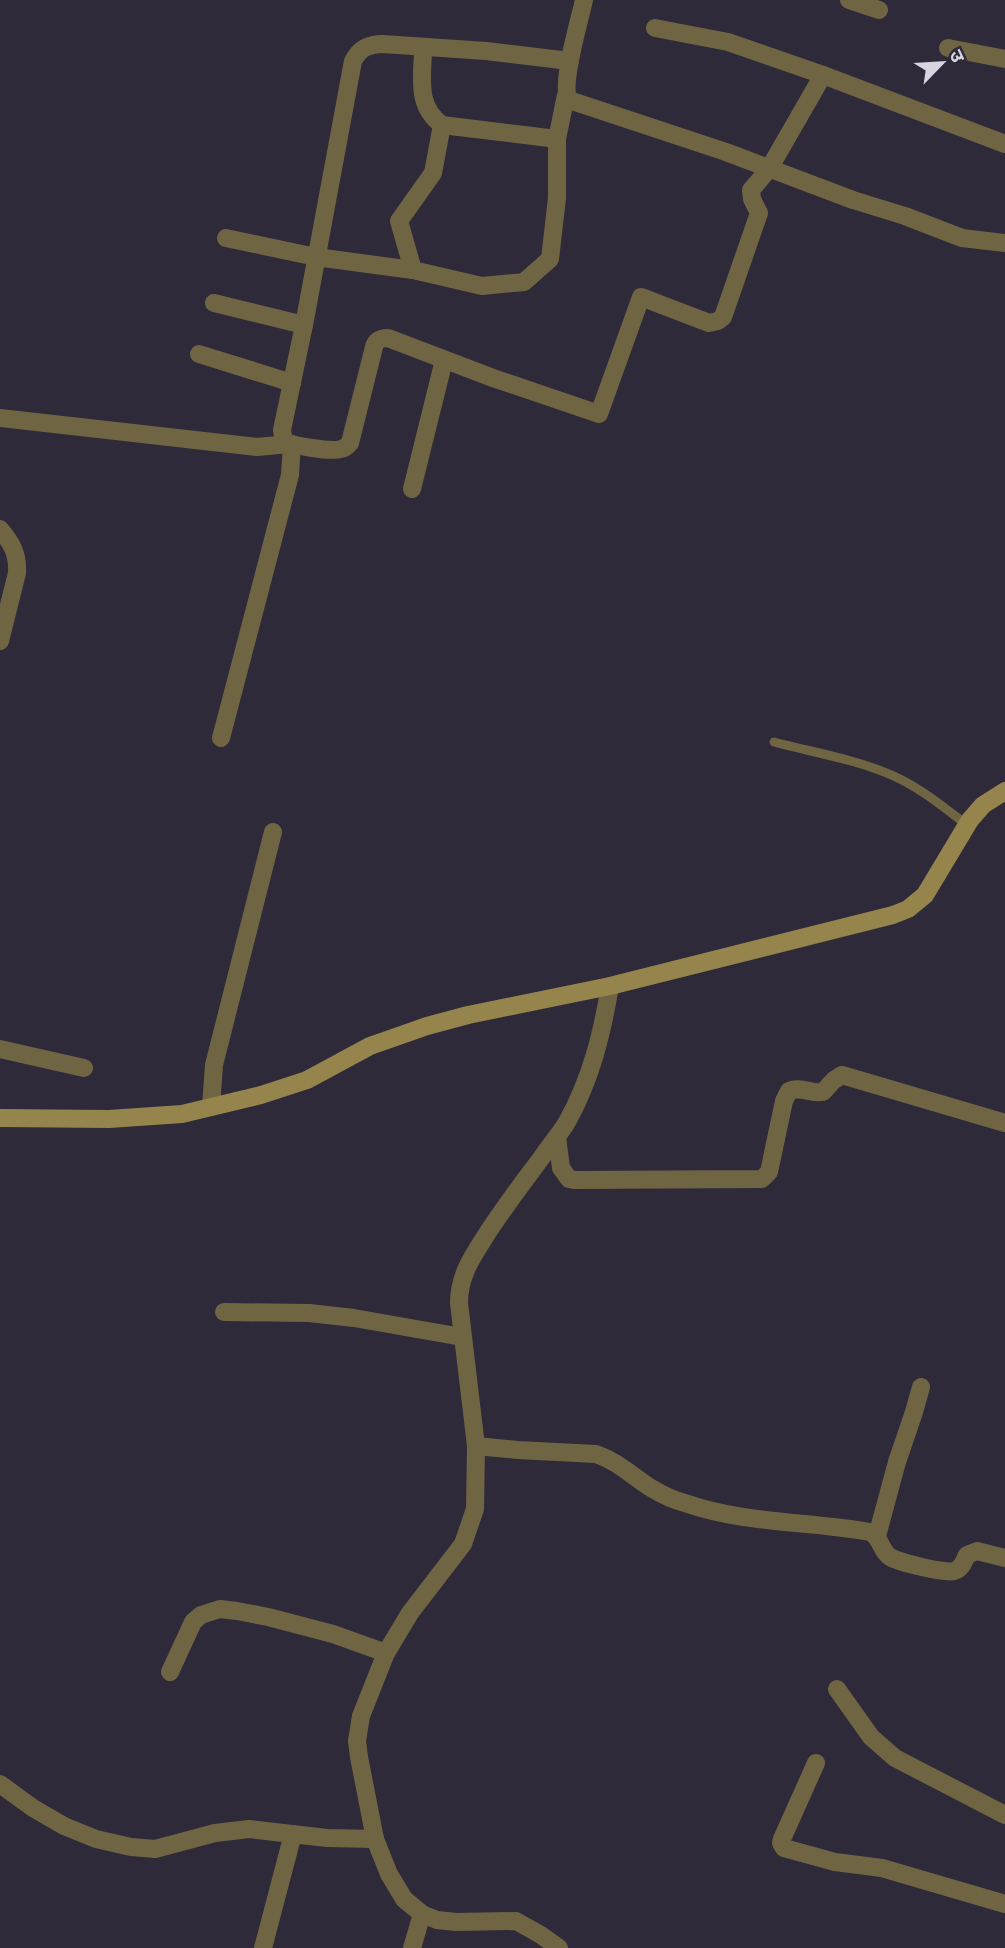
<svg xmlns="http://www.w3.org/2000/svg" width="1005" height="1948" font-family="'Asap Condensed','Noto Sans Devanagari',sans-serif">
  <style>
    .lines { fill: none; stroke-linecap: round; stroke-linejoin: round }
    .lane { stroke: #706543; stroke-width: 9 }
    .street { stroke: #706543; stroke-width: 18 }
    .secondary { stroke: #95854c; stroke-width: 18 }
  </style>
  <rect width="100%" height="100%" fill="#2e2a3a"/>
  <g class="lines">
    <path class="lane" d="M774 742C815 753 861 760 900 779 924 791 946 809 967 825"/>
    <g class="street">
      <path d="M584 0C580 19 560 85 569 100L726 152 853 200 905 216 962 238 1005 243"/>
      <path d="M849 0 879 10"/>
      <path d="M655 28 728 42 823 75"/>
      <path d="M423 47C423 77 415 105 442 125L557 139"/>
      <path d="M948 48 1005 59"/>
      <path d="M570 61 486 51 383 44C369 44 360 48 353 61L304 325 282 430 284 441C293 446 331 452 341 449 346 448 347 446 350 443L374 347C376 340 380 338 388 338L493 378 599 414 641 297 709 323 718 321 723 317 759 213 752 199 751 190 769 169 823 75 1005 144"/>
      <path d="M442 125 433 173 399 221 413 270 482 286 524 282 550 259 557 198V139L566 95"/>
      <path d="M226 238 316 257 413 270"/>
      <path d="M214 303 304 325"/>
      <path d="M199 354 292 383"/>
      <path d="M0 418 257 447 289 444"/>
      <path d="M412 489 444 360"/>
      <path d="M0 529C12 543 18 554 17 573L0 641"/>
      <path d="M221 738 290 475 292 444"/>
      <path d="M0 1049 84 1068"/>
      <path d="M211 1107 214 1065 273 832"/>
      <path d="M557 1137 561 1168 569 1179 574 1180 762 1179 769 1172 784 1101 789 1091C800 1086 812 1094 823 1092L834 1080 842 1075 1005 1123"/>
      <path d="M224 1312 309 1313 354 1318 462 1337"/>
      <path d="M476 1446 518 1450 596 1454C617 1461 632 1476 651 1488 661 1494 673 1500 685 1503 745 1524 808 1521 870 1532 881 1537 880 1550 890 1557 898 1562 946 1574 954 1571 962 1569 964 1561 967 1555L977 1551 1005 1558"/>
      <path d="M877 1536 897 1462 914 1412 921 1387"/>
      <path d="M170 1672 193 1622 201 1615 220 1609 237 1611 268 1617 333 1634 386 1653"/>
      <path d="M837 1689 871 1737 895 1758 1005 1815"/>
      <path d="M816 1763 782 1839 781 1843 784 1848 835 1862 882 1868 1005 1904"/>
      <path d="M0 1784 33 1808 64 1826 96 1839 131 1847 155 1849 215 1833 249 1829 327 1838 375 1839"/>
      <path d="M263 1948 293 1834"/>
      <path d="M412 1948 422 1914"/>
      <path d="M559 1948 541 1935 516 1921 456 1922 437 1920 422 1914 404 1899 389 1874 375 1839 359 1757 357 1741 361 1716 386 1653 410 1613 463 1544 475 1509 476 1446 459 1303C459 1278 470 1260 483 1240 501 1211 522 1184 542 1157 550 1145 560 1134 567 1122 591 1079 602 1034 610 986"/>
    </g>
    <path class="secondary" d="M0 1118 109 1119 182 1114 261 1095 307 1080 370 1046 427 1026 468 1015 610 986 893 915 908 909 925 895 970 820 983 805 1005 791"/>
  </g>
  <g transform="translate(942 63) rotate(65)" stroke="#2e2a3a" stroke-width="5" paint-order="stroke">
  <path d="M0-5L12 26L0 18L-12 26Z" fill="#d7d5e0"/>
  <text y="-10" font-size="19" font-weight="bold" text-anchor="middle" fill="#d7d5e0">उ</text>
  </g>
</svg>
